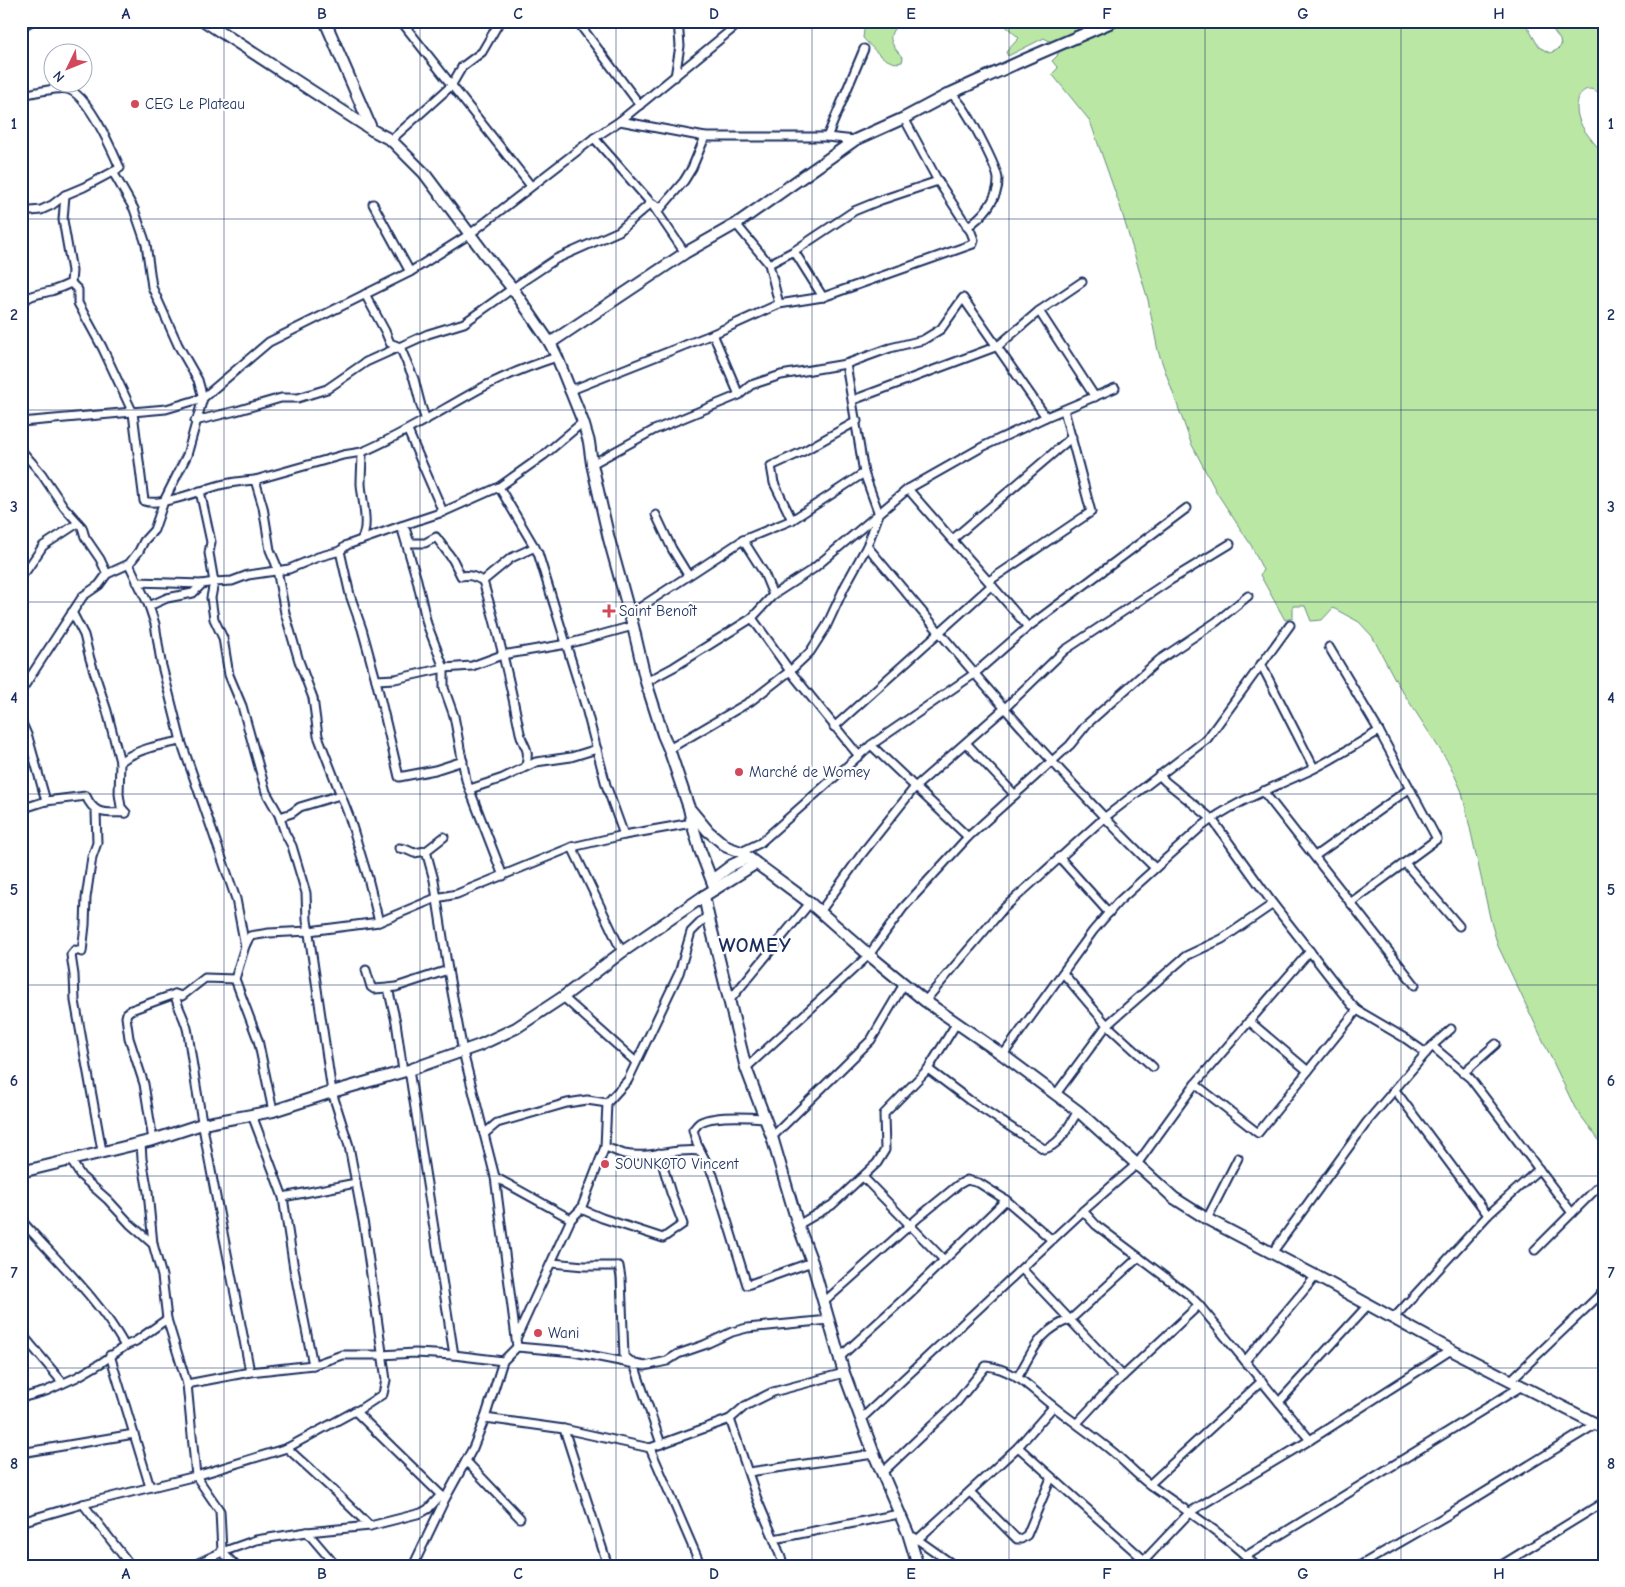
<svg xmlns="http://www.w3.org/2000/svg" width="1625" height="1587" font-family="'Comic Neue',sans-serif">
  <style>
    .green { fill: #bae7a4; stroke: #6a8b81 }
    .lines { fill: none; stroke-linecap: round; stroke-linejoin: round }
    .street-casing { stroke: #1b2f5e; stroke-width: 11 }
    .secondary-casing { stroke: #1b2f5e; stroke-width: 14 }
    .street { stroke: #fff; stroke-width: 7 }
    .secondary { stroke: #fff; stroke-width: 10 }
    .grid { fill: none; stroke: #1b2f5e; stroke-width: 1; stroke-opacity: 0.55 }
    .poi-dot { fill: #d1495b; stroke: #fff; stroke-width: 2 }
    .labels { text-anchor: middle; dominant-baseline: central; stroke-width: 4.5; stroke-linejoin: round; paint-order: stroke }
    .poi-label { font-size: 15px; fill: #1b2f5e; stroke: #fff; text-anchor: start }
    .district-label { font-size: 20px; font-weight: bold; letter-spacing: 1px; fill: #1b2f5e; stroke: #fff }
    .neatline { fill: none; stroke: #1b2f5e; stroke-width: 2 }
    .grid-label { font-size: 16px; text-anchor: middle; font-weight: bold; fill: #1b2f5e }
  </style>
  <rect width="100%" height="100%" fill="#fff"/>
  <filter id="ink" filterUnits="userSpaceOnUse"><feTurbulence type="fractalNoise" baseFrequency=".02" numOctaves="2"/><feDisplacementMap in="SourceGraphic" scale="10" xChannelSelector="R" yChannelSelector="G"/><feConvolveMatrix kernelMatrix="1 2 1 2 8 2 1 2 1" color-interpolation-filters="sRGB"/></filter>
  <g filter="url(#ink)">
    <g class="green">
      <path d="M865 21H903C883 35 891 44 903 58L902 62C887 67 872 47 863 38Z"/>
      <path d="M1000 21H1524L1539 47 1550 53 1557 50 1561 46 1560 40 1547 21H1604V98C1587 78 1573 95 1578 116 1581 130 1595 143 1604 155V1147L1575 1108 1498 946 1491 922 1462 792 1450 765 1397 683 1372 636 1359 622 1333 608 1322 620 1311 621 1305 606H1293V618L1285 620 1260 575 1263 570 1251 545 1217 493 1191 443 1158 351 1148 300 1120 206 1090 121 1052 74 1058 68 1052 61 1057 56 1061 47 1044 38 1008 56 1006 52 1019 38Z"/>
    </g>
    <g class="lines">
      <defs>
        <g id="street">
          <path d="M401 21 531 186"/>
          <path d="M577 21 640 105"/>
          <path d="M21 27 32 21"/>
          <path d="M675 77 680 46 678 21"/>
          <path d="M951 93C956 99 962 105 966 112 973 123 997 167 998 179 999 199 982 217 967 227"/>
          <path d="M21 96C30 93 59 87 67 89 88 94 112 150 120 168L84 187 65 195 52 205 41 210 21 212"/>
          <path d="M620 121 705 137H827L855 140"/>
          <path d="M827 137 864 49"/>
          <path d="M594 138 651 203 685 253"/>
          <path d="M391 140 451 86 462 67 482 52 500 21"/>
          <path d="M65 195 63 220 72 271 71 283"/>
          <path d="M373 204 410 272"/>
          <path d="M736 224 769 264 779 304"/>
          <path d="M794 251 823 297"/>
          <path d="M769 264 794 251 854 211 881 200 938 181"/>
          <path d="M71 283 78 290V303L102 347 133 413 144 501C160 507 202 490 220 485 231 482 243 481 255 480L263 507 270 550 276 564 285 613 299 661 313 698 318 736 349 816 368 878 379 922"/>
          <path d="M365 294 385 331 390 343 400 347 414 379 421 406 426 420"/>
          <path d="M21 303C30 294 40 294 51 291 58 289 64 286 71 283"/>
          <path d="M1039 311 1095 397"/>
          <path d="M713 334 739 395"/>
          <path d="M569 391 713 334 779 304 823 297 973 244 974 240 971 232 938 181 904 118"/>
          <path d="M853 400 998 346 1039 311 1082 282"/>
          <path d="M195 421 236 411 281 398H298L327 389 366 362 428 334 464 323 526 279 556 259 619 231 651 203 661 208 684 181 692 168 705 137"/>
          <path d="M21 422 166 409 203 398 269 342 410 272 470 234 594 138 620 121 742 21"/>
          <path d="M408 431 443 512"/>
          <path d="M21 450 41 473 64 507 82 527 85 537 100 559 107 574"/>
          <path d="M592 464 654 430 739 395 751 385 781 375 846 364 890 348 923 340 941 329 963 298 1046 417"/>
          <path d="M255 480 343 455 362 452"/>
          <path d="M499 487 538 553 586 708 606 785 624 835"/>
          <path d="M908 489 1028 627"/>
          <path d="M656 515 672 549 688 575"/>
          <path d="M792 520 774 483 771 466 802 452 857 421"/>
          <path d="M401 526 443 512 499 487 544 455 583 422"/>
          <path d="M406 531 410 543H425L436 537 453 560 461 576C470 574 475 577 483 581 498 631 510 682 520 733 524 750 530 745 526 766"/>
          <path d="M953 539 1072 437"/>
          <path d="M361 540C370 527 362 500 361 484 361 474 362 463 362 452 405 434 444 408 485 386 507 375 532 365 557 357"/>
          <path d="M743 540 764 573 773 595"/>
          <path d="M867 546C959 656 1052 768 1155 868"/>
          <path d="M340 551 350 595 362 629 376 680 399 777 435 770 463 761"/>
          <path d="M129 564 149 606 155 624 161 662 181 741 236 899 245 946 235 979 258 1040 273 1111"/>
          <path d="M21 575 26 571 43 546 78 523"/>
          <path d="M483 581 511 558 535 547"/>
          <path d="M989 581 1091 512 1064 410"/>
          <path d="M137 582 202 584"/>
          <path d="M149 606 167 598 193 593 202 584 214 582 209 553 211 542 200 491"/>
          <path d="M72 612 84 635 90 659 107 711 120 762 119 794 121 807 126 813"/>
          <path d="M630 614 743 540 792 520 864 473"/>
          <path d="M752 618 790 671 859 756"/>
          <path d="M1329 647 1379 731 1437 839 1350 903"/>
          <path d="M1261 664 1314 768"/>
          <path d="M376 680 395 679 444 668 472 666 502 655 567 644 633 626"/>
          <path d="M646 682 674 667 752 618 773 595 813 569 908 489 984 446 1046 417 1115 388"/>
          <path d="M21 691 83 596 99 585 107 574 129 564 139 551 144 541 154 530 164 501 187 455 203 398 198 380 178 345 152 287 146 244 134 209 113 172"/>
          <path d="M21 721 28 737 46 801"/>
          <path d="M834 727 992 585"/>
          <path d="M966 743 1015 795"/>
          <path d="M871 745 968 837"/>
          <path d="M669 749 751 701 790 671 810 652 826 627 845 586 867 546 879 514 864 473 846 364"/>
          <path d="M120 762C137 749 160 745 181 741"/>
          <path d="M1159 775 1166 782 1212 819 1273 904 1351 1004 1357 1010 1403 1037 1426 1053"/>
          <path d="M470 789 503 778 536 762 571 757 597 749"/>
          <path d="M1263 791 1415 985"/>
          <path d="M21 809 46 801 86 796C95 817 107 812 126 813"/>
          <path d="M96 811 97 843 92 857 86 898 85 925 82 952 75 950 71 955 74 975 75 1001 102 1151"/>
          <path d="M280 817 292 813 300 807 340 795"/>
          <path d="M444 837 426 851 434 880 448 970 463 1052 495 1177 516 1338"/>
          <path d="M572 847 622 952"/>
          <path d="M399 848 405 849 414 853 426 851"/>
          <path d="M741 852 760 843 871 745 974 674 1028 627 1187 508"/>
          <path d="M1315 856 1409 789"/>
          <path d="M1059 857 1109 913"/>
          <path d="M1405 863 1459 926"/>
          <path d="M820 912 861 855 915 787 1005 708 1065 650 1169 581 1230 544"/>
          <path d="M245 946 250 936 269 933 309 931 379 922 436 898 457 894 572 847 624 835 692 823"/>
          <path d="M366 970 371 987 374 989 388 988"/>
          <path d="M1063 973 1107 1025 1153 1067"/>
          <path d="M175 994C177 1008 186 1019 188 1033 204 1147 229 1259 250 1372"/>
          <path d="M563 997 636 1062"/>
          <path d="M729 1001 810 903"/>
          <path d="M925 1001 1003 909 1104 818 1207 739 1290 625"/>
          <path d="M1249 1021 1308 1071"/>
          <path d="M1432 1046 1470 1078 1572 1213"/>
          <path d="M1003 1055 1093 931 1118 902 1201 827C1235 801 1275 787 1313 769 1335 758 1357 744 1379 731"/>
          <path d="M746 1068 869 955 903 908 968 837 1070 745 1087 724 1159 660 1216 622 1248 596"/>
          <path d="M928 1069 969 1100 1044 1149C1061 1145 1069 1125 1078 1111"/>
          <path d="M409 1070 454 1355"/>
          <path d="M403 1071 396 1022 388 988 396 987 448 970"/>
          <path d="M1463 1073 1496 1044"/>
          <path d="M1195 1084 1258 1133 1357 1010"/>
          <path d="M1395 1090 1488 1215"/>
          <path d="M1056 1094 1107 1025 1178 963 1186 956 1222 939 1273 904"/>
          <path d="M252 1115 283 1197 294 1269 313 1365"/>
          <path d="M765 1118C751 1117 714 1115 701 1122 698 1123 695 1128 693 1130L697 1144 713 1175 747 1285 812 1262"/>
          <path d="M484 1134 497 1123 567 1103 587 1100 607 1103"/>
          <path d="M772 1137 871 1040 904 984"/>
          <path d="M153 1140 144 1084 129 1038 126 1017 127 1013 131 1010 175 994 182 996 205 978 235 979"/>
          <path d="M141 1143 142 1159 148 1192 153 1244 162 1276 167 1319 187 1384 196 1476 220 1511 222 1552 236 1566"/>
          <path d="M605 1147C611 1149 618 1152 624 1154 649 1159 675 1148 700 1151"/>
          <path d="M70 1159 81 1176 108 1200 130 1224 153 1244"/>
          <path d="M495 1177 571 1219"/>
          <path d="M863 1177 944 1260"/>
          <path d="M283 1197 356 1183"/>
          <path d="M581 1209 602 1218 663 1238 683 1224 671 1193 659 1153"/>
          <path d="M1083 1211 1096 1225 1189 1295 1199 1305 1310 1440"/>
          <path d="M1207 1219 1238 1158"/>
          <path d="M21 1220C57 1261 98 1298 125 1346"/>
          <path d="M798 1225 832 1205 877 1163 885 1150 884 1114 928 1069 956 1024"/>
          <path d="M1535 1250 1598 1187"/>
          <path d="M1272 1253 1367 1122 1432 1046 1451 1029"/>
          <path d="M552 1263 584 1266H619L621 1278 624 1356 634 1364 661 1444"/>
          <path d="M1022 1269 1123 1376"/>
          <path d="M824 1302 919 1217 958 1185 967 1180 979 1183 1006 1200 1052 1240"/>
          <path d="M1393 1319 1488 1215 1539 1169"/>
          <path d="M21 1333 63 1383"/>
          <path d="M517 1347 574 1352 645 1366 667 1361 678 1354 704 1345 732 1332 747 1328 829 1320"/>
          <path d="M110 1355 150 1487"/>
          <path d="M840 1357 908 1295 1006 1200"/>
          <path d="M1245 1361 1316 1276"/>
          <path d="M1017 1378C1034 1350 1038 1331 1071 1319L1139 1257"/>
          <path d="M1510 1381 1604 1291"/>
          <path d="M187 1384 250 1372 313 1365 342 1355H381L415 1353 454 1355 503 1361"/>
          <path d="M21 1398 46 1391 77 1377 101 1363 125 1346 136 1341 167 1319"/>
          <path d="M1279 1402 1368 1305"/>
          <path d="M355 1411 444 1498"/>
          <path d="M485 1418 564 1429 650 1448 730 1419 745 1406 773 1392 844 1373"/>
          <path d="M730 1419 757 1499 774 1539 784 1566"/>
          <path d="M861 1419 1083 1211 1137 1164 1195 1084 1310 951"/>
          <path d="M1077 1423 1106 1392 1199 1305"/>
          <path d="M564 1429 608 1566"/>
          <path d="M1018 1447 1151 1566"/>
          <path d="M287 1448 332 1489 370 1526"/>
          <path d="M650 1448 701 1566"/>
          <path d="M21 1453 134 1434"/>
          <path d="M466 1461 520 1518"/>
          <path d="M749 1472 874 1454"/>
          <path d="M882 1473 957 1402 986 1366C1015 1369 1031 1389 1053 1406 1073 1422 1094 1436 1113 1452 1126 1463 1137 1475 1150 1485 1186 1511 1225 1534 1256 1566"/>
          <path d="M1150 1484 1262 1381"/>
          <path d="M970 1492 1017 1539H1021L1027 1535 1051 1478"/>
          <path d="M83 1504 131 1566"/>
          <path d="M21 1522 83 1504 196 1476 287 1448 355 1411H357L383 1394 386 1380 364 1226 349 1146 332 1092 307 920 306 893 292 846 285 833 279 815 266 792 242 706 229 675 223 638 214 619 211 598 214 582 232 581 248 575 289 569 318 557 340 551 347 545 401 526 417 580 427 624 444 668V688L454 716 466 780 503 876"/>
          <path d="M307 1532 336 1566"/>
          <path d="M914 1537 955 1566"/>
          <path d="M774 1539 899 1514"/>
          <path d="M917 1540 1018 1447 1053 1407"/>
          <path d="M1246 1556 1522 1386"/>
          <path d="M192 1566 222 1552 256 1540 307 1532 370 1526 421 1513 428 1509 441 1495"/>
          <path d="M413 1566 445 1499 473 1448 485 1418 503 1361 517 1347 516 1339 571 1219 581 1209 605 1147 607 1103 628 1080 679 973 691 932 708 915"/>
          <path d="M1139 1566 1190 1512 1310 1440 1451 1350"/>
          <path d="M1359 1566 1446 1516 1596 1424"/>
          <path d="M1500 1566 1604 1502"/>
        </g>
        <g id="secondary">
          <path d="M204 21 372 130 391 140 424 173 484 253 513 289 550 343 557 357 583 422 589 442 592 464 609 539 633 626 646 682 663 735 669 749 689 808 692 823 700 850 715 889"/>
          <path d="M325 21 372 130"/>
          <path d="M550 343 685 253 736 224 855 140 904 118 951 93 1026 59 1114 21"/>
          <path d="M689 808 708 831 727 847 741 852 810 903 869 955 925 1001 1003 1055 1078 1111 1174 1198 1207 1219 1316 1276 1451 1350 1604 1428"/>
          <path d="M712 880 732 865 747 858"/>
          <path d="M704 896 708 915 746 1068 772 1137 798 1225 812 1262 844 1373 874 1454 908 1533 918 1566"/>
          <path d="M21 1172 153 1140 202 1124 273 1111 332 1092 409 1070 480 1045 516 1028 563 997 622 952 704 896 755 864"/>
        </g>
      </defs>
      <use href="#street" class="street-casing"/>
      <use href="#secondary" class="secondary-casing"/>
      <use href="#street" class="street"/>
      <use href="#secondary" class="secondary"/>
    </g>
  </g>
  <path class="grid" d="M224 21V1566M420 21V1566M616 21V1566M812 21V1566M1009 21V1566M1205 21V1566M1401 21V1566M21 219H1604M21 410H1604M21 602H1604M21 794H1604M21 985H1604M21 1176H1604M21 1368H1604"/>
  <g class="poi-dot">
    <circle cx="135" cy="104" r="5"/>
    <path d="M606.5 603.5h5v5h5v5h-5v5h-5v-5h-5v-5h5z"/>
    <circle cx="739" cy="772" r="5"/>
    <circle cx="605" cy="1164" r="5"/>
    <circle cx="538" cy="1333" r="5"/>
  </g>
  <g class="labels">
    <g class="poi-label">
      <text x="145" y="104">CEG Le Plateau</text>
      <text x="619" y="611">Saint Benoît</text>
      <text x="749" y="772">Marché de Womey</text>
      <text x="615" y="1164">SOUNKOTO Vincent</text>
      <text x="548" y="1333">Wani</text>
    </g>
    <g class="district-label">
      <text x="755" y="945">WOMEY</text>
    </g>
  </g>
  <rect width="1625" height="1587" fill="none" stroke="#fff" stroke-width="55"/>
  <g transform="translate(68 68) rotate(227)"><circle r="24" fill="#ffffff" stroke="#a4acbf"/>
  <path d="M0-4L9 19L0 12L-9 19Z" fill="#d1495b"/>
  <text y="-8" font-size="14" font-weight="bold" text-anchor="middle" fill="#1b2f5e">N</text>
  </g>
  <rect x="28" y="28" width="1570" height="1532" class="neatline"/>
  <g class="grid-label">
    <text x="126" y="19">A</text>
    <text x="322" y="19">B</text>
    <text x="518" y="19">C</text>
    <text x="714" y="19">D</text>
    <text x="911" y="19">E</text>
    <text x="1107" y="19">F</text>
    <text x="1303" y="19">G</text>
    <text x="1499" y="19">H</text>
    <text x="14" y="129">1</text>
    <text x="1611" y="129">1</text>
    <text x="14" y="320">2</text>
    <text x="1611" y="320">2</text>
    <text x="14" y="512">3</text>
    <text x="1611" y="512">3</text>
    <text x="14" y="703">4</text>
    <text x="1611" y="703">4</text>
    <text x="14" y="895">5</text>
    <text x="1611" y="895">5</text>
    <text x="14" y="1086">6</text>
    <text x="1611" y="1086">6</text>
    <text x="14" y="1278">7</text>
    <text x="1611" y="1278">7</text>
    <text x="14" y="1469">8</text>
    <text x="1611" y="1469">8</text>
    <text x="126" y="1579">A</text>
    <text x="322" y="1579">B</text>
    <text x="518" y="1579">C</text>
    <text x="714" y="1579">D</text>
    <text x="911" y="1579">E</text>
    <text x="1107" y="1579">F</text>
    <text x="1303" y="1579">G</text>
    <text x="1499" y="1579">H</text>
  </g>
</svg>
